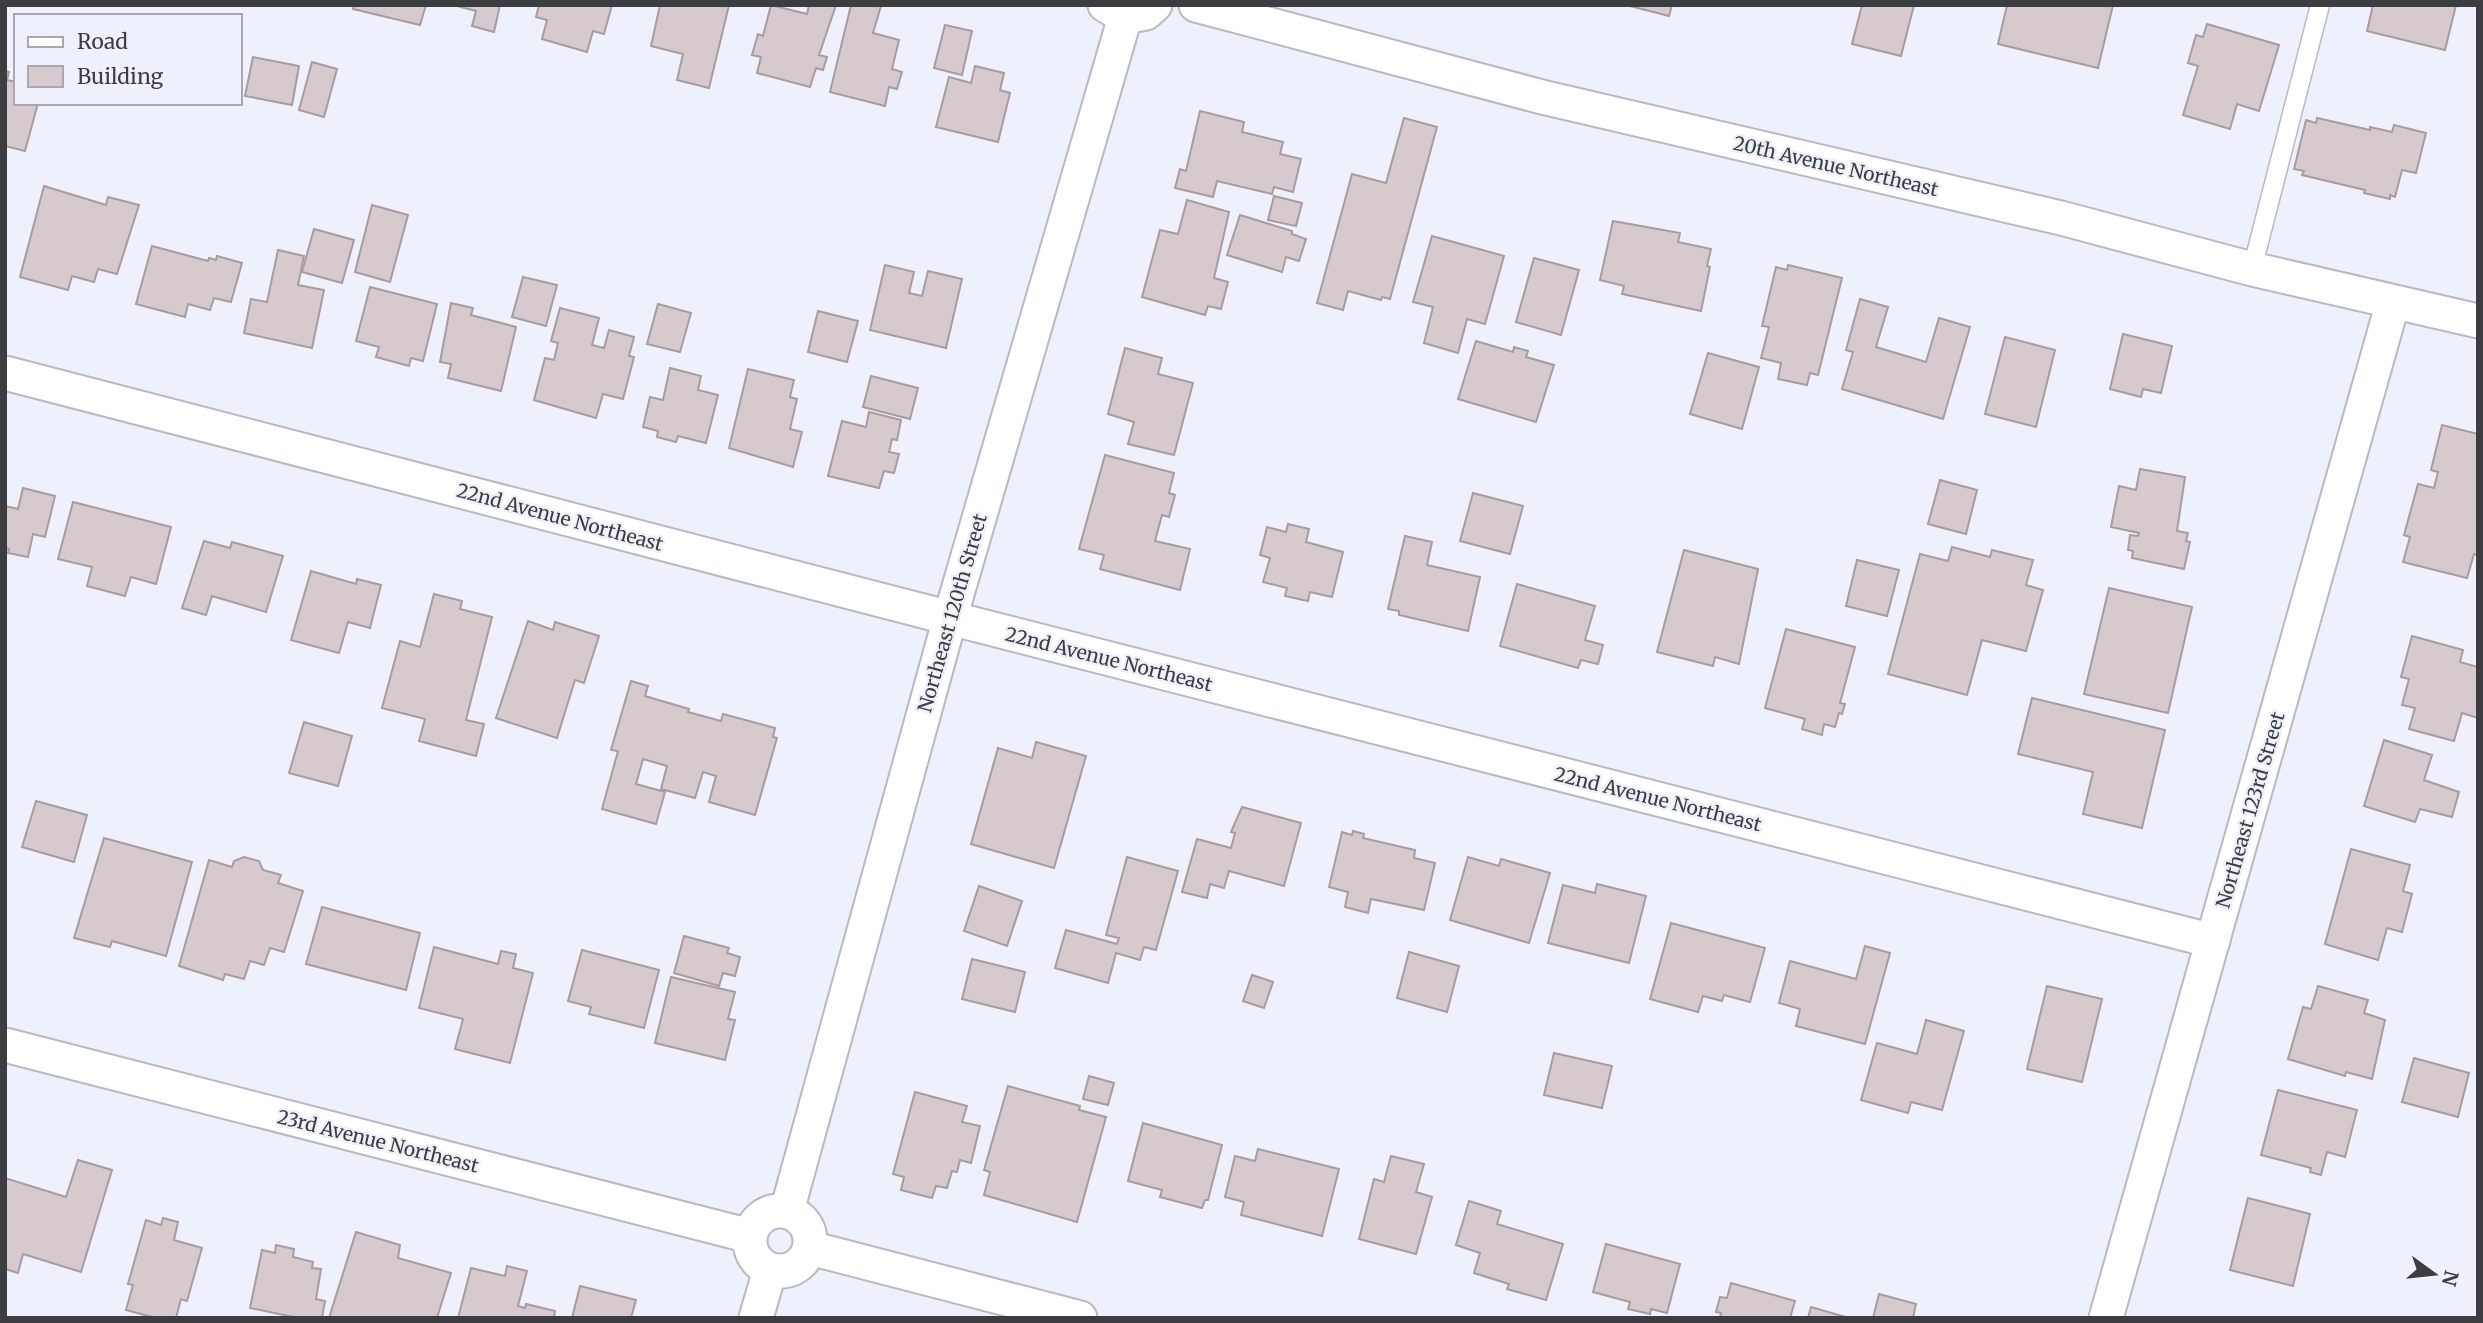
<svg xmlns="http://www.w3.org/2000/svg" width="2483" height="1323" font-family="Merriweather,serif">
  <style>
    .building { fill: #d6cace; stroke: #a89ca0; stroke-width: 2 }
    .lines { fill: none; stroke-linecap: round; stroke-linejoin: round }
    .service-casing { stroke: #b7b9c3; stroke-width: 21 }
    .minor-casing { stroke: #b7b9c3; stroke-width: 37 }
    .service { stroke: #fff; stroke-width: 18 }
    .minor { stroke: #fff; stroke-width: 33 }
    .labels { text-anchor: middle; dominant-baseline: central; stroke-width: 5; stroke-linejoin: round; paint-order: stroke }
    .street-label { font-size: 19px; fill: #3c3d41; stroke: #eef0fb }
  </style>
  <rect width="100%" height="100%" fill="#eef0fb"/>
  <g class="building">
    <path d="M354 5H426L420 25 353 9Z"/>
    <path d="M453 5H500L494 32 472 26 476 11Z"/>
    <path d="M539 5H612L604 34 593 31 587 52 542 39 547 20 536 17Z"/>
    <path d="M660 5H729L709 88 677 80 683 54 651 46Z"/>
    <path d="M771 5 807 14 809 5H836L819 55 827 57 823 70 816 68 810 87 757 73 761 57 752 55 758 34 763 36Z"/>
    <path d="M851 5 881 6 873 33 899 40 892 69 902 72 897 89 889 87 885 106 830 92Z"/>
    <path d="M1626 5H1672L1669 16Z"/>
    <path d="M1862 5H1914L1901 56 1852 44Z"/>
    <path d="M2007 5H2113L2098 68 1998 44Z"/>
    <path d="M2373 5H2456L2445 50 2367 31Z"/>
    <path d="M2207 24 2279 45 2259 111 2237 104 2230 129 2183 115 2198 66 2188 63 2196 35 2203 37Z"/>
    <path d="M945 25 972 31 962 75 934 68Z"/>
    <path d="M253 57 299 66 292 105 245 96Z"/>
    <path d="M312 62 337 69 324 117 299 110Z"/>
    <path d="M975 66 1004 73 1000 90 1010 93 998 142 936 127 949 77 971 83Z"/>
    <path d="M5 71 9 72 7 80 16 82V103H38L25 151 5 146Z"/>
    <path d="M1200 111 1244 122 1242 132 1283 142 1280 154 1301 159 1293 192 1274 187 1272 194 1217 181 1213 197 1175 188 1180 169 1186 171Z"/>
    <path d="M1404 118 1437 127 1390 299 1382 297 1381 300 1348 291 1343 310 1317 303 1352 174 1386 183Z"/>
    <path d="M2317 118 2370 130V127L2392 132 2394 125 2426 133 2416 173 2402 170 2395 197 2390 195V199L2364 193 2365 190 2302 175 2304 171 2294 169 2306 120 2316 123Z"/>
    <path d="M44 186 106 205 108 197 139 205 117 274 98 269 94 282 72 276 68 290 20 277Z"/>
    <path d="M1274 196 1302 203 1296 226 1268 220Z"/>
    <path d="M1187 200 1229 212 1214 278 1228 282 1221 309 1208 306 1205 315 1142 297 1160 230 1178 234Z"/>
    <path d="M372 205 408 215 390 282 355 272Z"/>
    <path d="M1240 215 1292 231V234L1306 239 1299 261 1286 257 1282 272 1227 255Z"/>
    <path d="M1613 221 1680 233 1678 242 1711 249 1707 266 1710 267 1701 311 1622 294 1624 286 1600 280Z"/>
    <path d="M314 229 354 240 342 283 302 272Z"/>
    <path d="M1432 236 1504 256 1485 324 1467 319 1458 353 1424 343 1433 307 1413 302Z"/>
    <path d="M152 246 208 261 209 258 216 260 217 256 242 263 231 302 214 298 210 310 188 304 185 317 136 304Z"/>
    <path d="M278 250 304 256 298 285 324 290 312 348 244 333 251 299 267 302Z"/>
    <path d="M1534 258 1579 270 1561 335 1516 322Z"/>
    <path d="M885 265 914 272 909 293 922 296 928 271 962 279 946 348 870 330Z"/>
    <path d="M1788 265 1842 278 1818 375 1810 373 1807 385 1778 379 1781 363 1761 358 1769 327 1762 326 1776 267 1787 270Z"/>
    <path d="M523 277 557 285 546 326 512 317Z"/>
    <path d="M370 287 437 304 423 361 411 358 409 366 376 357 379 347 356 341Z"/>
    <path d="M1860 299 1888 307 1876 347 1926 362 1939 318 1970 327 1943 419 1842 389 1853 352 1846 350Z"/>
    <path d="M451 303 473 308 471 315 516 327 501 391 448 378 451 364 440 362Z"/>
    <path d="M658 304 691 313 680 352 647 344Z"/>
    <path d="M560 308 599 318 592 345 604 348 609 330 634 337 629 356 634 357 623 399 603 394 596 418 534 400 545 358 554 360 558 343 551 341Z"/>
    <path d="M818 311 858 321 847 362 808 352Z"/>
    <path d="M2123 334 2172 346 2161 393 2143 389 2141 397 2110 389Z"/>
    <path d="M2005 337 2055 350 2036 427 1985 414Z"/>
    <path d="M1476 341 1513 352 1514 347 1528 351 1526 357 1554 365 1536 422 1458 399Z"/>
    <path d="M1125 348 1162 358 1158 374 1193 383 1174 455 1128 444 1134 422 1108 414Z"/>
    <path d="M1708 353 1759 367 1742 429 1690 414Z"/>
    <path d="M670 368 701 376 698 390 718 395 706 443 678 436 676 442 657 437 658 431 643 427 650 397 663 400Z"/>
    <path d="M748 369 794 380 790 397 797 399 790 429 802 432 793 467 729 448Z"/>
    <path d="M871 376 918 388 910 419 863 407Z"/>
    <path d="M869 412 901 420 897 440 892 439 889 452 899 454 894 473 884 471 879 488 828 476 842 421 866 427Z"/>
    <path d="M2442 425 2478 434V555L2474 554 2467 578 2403 562 2410 537 2404 535 2418 484 2434 488 2438 472 2431 470Z"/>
    <path d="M1105 455 1174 473 1169 493 1175 495 1169 517 1162 515 1155 541 1190 549 1180 590 1100 569 1104 555 1079 549Z"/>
    <path d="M2140 469 2185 477 2177 531 2188 533 2186 541 2190 542 2184 569 2132 558 2133 551 2128 550 2130 535 2138 536 2139 533 2111 527 2119 486 2136 490Z"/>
    <path d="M1940 480 1977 490 1966 534 1928 524Z"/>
    <path d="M23 488 55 496 45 537 33 534 28 557 8 553 9 549 5 548V506L18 509Z"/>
    <path d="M1473 493 1523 506 1510 554 1460 541Z"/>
    <path d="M73 502 171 527 156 584 131 577 125 596 87 586 92 567 58 559Z"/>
    <path d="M1288 524 1309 529 1306 542 1343 552 1332 597 1310 592 1308 601 1285 596 1287 588 1263 582 1270 558 1260 555 1267 527 1286 532Z"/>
    <path d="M1405 536 1432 542 1427 565 1480 577 1468 631 1399 615V611L1388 609Z"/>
    <path d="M204 541 230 548 232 542 283 556 266 612 212 596 206 615 182 608Z"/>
    <path d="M1952 547 1990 557 1992 550 2033 560 2026 585 2043 590 2026 651 1982 640 1967 695 1888 674 1920 554 1948 561Z"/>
    <path d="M1684 550 1758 569 1739 664 1715 657 1713 666 1657 652Z"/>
    <path d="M1857 560 1899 570 1887 616 1846 606Z"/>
    <path d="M311 571 356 584 357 579 381 585 370 628 348 622 339 653 291 640Z"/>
    <path d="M1517 584 1595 606 1585 640 1603 645 1598 664 1581 660 1578 668 1500 646Z"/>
    <path d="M2109 588 2192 607 2168 713 2084 694Z"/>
    <path d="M434 594 462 601 460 609 492 617 466 720 484 724 476 756 419 741 425 719 382 708 400 641 420 647Z"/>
    <path d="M528 621 553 630 555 622 599 636 584 683 575 680 557 738 496 718Z"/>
    <path d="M1786 629 1855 647 1840 703 1845 704 1842 714 1839 713 1835 727 1824 724 1822 735 1802 729 1805 719 1765 708Z"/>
    <path d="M2412 636 2463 650 2460 662 2478 667V718L2462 713 2454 741 2409 729 2415 708 2402 705 2409 679 2401 677Z"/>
    <path d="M631 681 648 686 645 696 689 709 688 712 721 721 723 714 775 728 773 737 777 738 755 815 709 802 716 776 703 772 695 798 661 789 667 766 643 759 636 784 665 792 656 824 602 809 618 751 611 750Z"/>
    <path d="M2032 698 2165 730 2142 828 2083 814 2093 772 2018 754Z"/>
    <path d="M304 722 352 736 338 786 289 773Z"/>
    <path d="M2384 740 2432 755 2424 780 2459 792 2452 817 2420 809 2415 822 2364 806Z"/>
    <path d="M1036 742 1086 756 1054 868 971 844 998 748 1032 758Z"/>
    <path d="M36 801 87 815 74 862 22 847Z"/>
    <path d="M1242 807 1301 823 1284 886 1229 871 1224 888 1210 884 1207 898 1182 892 1197 839 1231 848 1235 833 1231 832Z"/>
    <path d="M1353 831 1364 834 1363 838 1415 850 1414 858 1435 863 1424 910 1371 899 1368 913 1345 907 1348 892 1329 887 1342 832 1352 835Z"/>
    <path d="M104 838 192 862 166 956 112 941 110 947 74 938Z"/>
    <path d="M2351 849 2410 865 2403 891 2412 894 2402 932 2387 928 2378 960 2325 944Z"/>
    <path d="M244 857 259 861 263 870 281 875 278 883 303 891 284 952 270 948 264 965 250 961 244 979 225 974 223 980 179 966 209 860 232 867 234 861Z"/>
    <path d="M1127 857 1178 871 1156 950 1144 947 1140 960 1116 953 1108 983 1055 968 1066 930 1117 944 1119 938 1106 935Z"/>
    <path d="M1468 857 1499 866 1501 859 1550 873 1529 943 1450 920Z"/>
    <path d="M1597 884 1646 896 1629 963 1548 943 1563 885 1595 893Z"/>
    <path d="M979 886 1022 901 1007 946 964 931Z"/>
    <path d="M322 907 420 933 406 990 306 964Z"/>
    <path d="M1671 923 1765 948 1750 1002 1724 995 1722 1001 1703 996 1698 1012 1650 999Z"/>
    <path d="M684 936 729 948 727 953 740 957 735 976 723 973 719 986 674 973Z"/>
    <path d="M1865 946 1890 953 1865 1044 1796 1026 1800 1009 1779 1003 1790 961 1856 979Z"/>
    <path d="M434 947 498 964 501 951 516 954 513 968 533 973 510 1063 455 1049 463 1019 419 1008Z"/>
    <path d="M582 950 659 970 644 1028 589 1014 591 1007 568 1001Z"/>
    <path d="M1409 952 1459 966 1447 1012 1397 998Z"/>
    <path d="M972 959 1025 972 1015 1012 962 999Z"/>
    <path d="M1252 975 1273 982 1264 1008 1243 1001Z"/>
    <path d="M671 977 735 992 728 1019 735 1020 725 1060 655 1043Z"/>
    <path d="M2047 986 2102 999 2082 1082 2027 1069Z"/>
    <path d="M2318 986 2368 1000 2364 1013 2385 1020 2372 1079 2346 1072 2345 1076 2288 1059 2303 1007 2311 1009Z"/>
    <path d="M1926 1020 1964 1031 1942 1110 1911 1102 1908 1113 1861 1100 1877 1043 1917 1054Z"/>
    <path d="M1554 1053 1612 1066 1602 1108 1544 1095Z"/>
    <path d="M2414 1058 2469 1073 2458 1117 2402 1102Z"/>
    <path d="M1089 1076 1114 1083 1108 1105 1083 1099Z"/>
    <path d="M1008 1086 1080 1106 1079 1110 1106 1117 1077 1222 984 1195 990 1172 984 1170Z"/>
    <path d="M2278 1090 2357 1110 2345 1157 2327 1152 2321 1175 2310 1172 2311 1168 2261 1155Z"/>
    <path d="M915 1092 967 1106 962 1122 980 1126 971 1163 960 1160 957 1172 952 1171 947 1188 936 1186 932 1198 901 1190 904 1177 893 1174Z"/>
    <path d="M1143 1123 1222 1145 1208 1200H1205L1202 1208 1160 1197 1162 1190 1128 1181Z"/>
    <path d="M1258 1149 1339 1169 1322 1236 1241 1215 1244 1202 1225 1197 1235 1156 1255 1161Z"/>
    <path d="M1391 1156 1424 1164 1416 1192 1432 1197 1416 1254 1359 1239 1374 1179 1384 1182Z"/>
    <path d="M78 1160 112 1170 81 1272 23 1254 18 1273 5 1269V1178L66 1197Z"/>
    <path d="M2248 1198 2310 1214 2293 1286 2230 1270Z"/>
    <path d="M1469 1201 1501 1211 1497 1224 1563 1244 1546 1300 1507 1289 1509 1284 1474 1273 1480 1253 1456 1245Z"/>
    <path d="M163 1218 178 1222 174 1240 202 1248 187 1301 181 1299 176 1318H156L126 1310 133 1285 128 1284 146 1220 161 1225Z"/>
    <path d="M356 1232 400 1245 398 1258 451 1273 437 1318H329Z"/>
    <path d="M1606 1244 1680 1264 1667 1313 1651 1309 1650 1314 1628 1309 1630 1302 1593 1292Z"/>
    <path d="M276 1245 294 1249 293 1257 313 1262 312 1268 321 1269 316 1299 325 1301 322 1318H298L250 1308 262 1250 275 1253Z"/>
    <path d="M507 1266 527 1271 518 1306 525 1308 526 1304 555 1311 554 1318H458L471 1268 505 1276Z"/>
    <path d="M1731 1283 1795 1301 1790 1318H1720L1721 1313 1716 1312 1720 1297 1727 1298Z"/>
    <path d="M580 1286 636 1300 631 1318H572Z"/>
    <path d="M1879 1294 1916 1304 1913 1318H1873Z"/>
    <path d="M1811 1307 1849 1318H1808Z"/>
  </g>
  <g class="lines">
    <defs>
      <path id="service" d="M2252 269 2320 5"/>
      <g id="minor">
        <path d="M1105 5 1125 17 1146 13 1155 5"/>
        <path d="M1196 5 1542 97 2061 218 2252 269 2478 321"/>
        <path d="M5 373 950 618 2213 941"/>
        <path d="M5 1045 750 1236"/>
        <circle cx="780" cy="1241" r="30"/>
        <path d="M787 1211 950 618 1125 17"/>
        <path d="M810 1248 1080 1318"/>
        <path d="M756 1318 770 1270"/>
        <path d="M2106 1318 2393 302"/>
      </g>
    </defs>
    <use href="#service" class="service-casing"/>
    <use href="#minor" class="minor-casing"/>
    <use href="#service" class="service"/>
    <use href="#minor" class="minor"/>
  </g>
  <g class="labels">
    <g class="street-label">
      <text transform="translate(1836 166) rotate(13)">20th Avenue Northeast</text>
      <text transform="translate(560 517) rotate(15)">22nd Avenue Northeast</text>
      <text transform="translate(952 613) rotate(-74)">Northeast 120th Street</text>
      <text transform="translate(1109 659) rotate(14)">22nd Avenue Northeast</text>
      <text transform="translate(1658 799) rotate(14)">22nd Avenue Northeast</text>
      <text transform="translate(2250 810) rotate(-74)">Northeast 123rd Street</text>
      <text transform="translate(378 1141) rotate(14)">23rd Avenue Northeast</text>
    </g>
  </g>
  <rect width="2483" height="1323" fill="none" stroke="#3c3d41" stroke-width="14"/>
  <rect x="14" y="14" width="228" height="91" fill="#eef0fb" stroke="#a7a8b1" stroke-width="2"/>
  <rect x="28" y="37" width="35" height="10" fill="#ffffff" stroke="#a7a8b1" stroke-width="2"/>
  <text x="77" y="49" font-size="21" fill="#3c3d41">Road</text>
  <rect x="28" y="66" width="35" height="21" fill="#d6cace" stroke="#a7a8b1" stroke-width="2"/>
  <text x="77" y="84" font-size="21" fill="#3c3d41">Building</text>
  <g transform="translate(2434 1274) rotate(105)" stroke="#eef0fb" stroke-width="5" paint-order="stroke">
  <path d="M0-5L12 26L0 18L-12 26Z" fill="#3c3d41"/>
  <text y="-10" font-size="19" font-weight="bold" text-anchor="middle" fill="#3c3d41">N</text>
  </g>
</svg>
